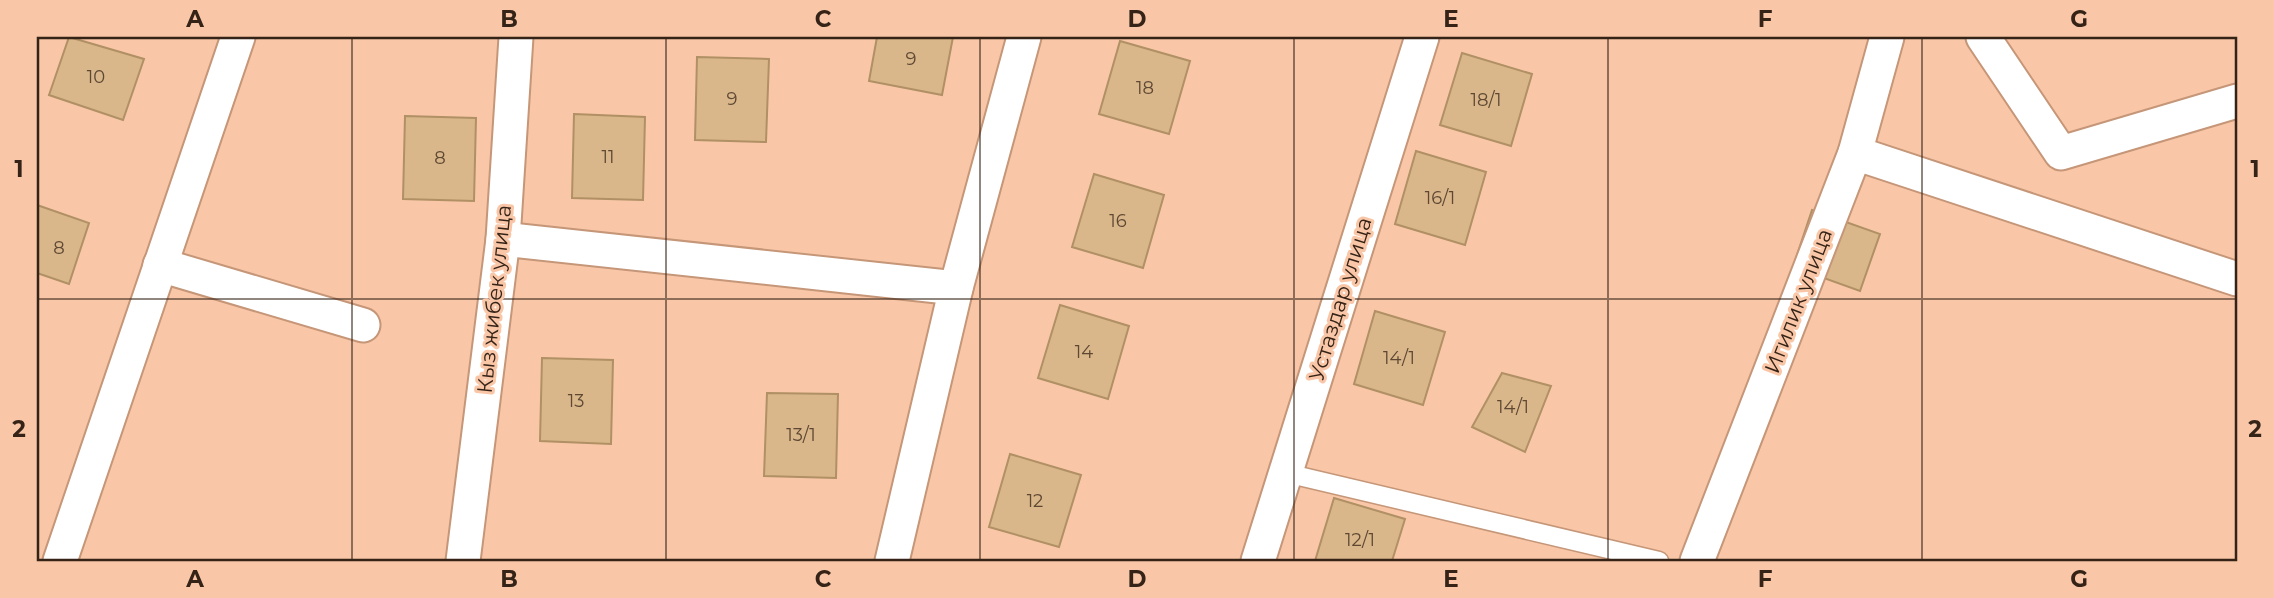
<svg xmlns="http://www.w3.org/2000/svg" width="2274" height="598" font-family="Montserrat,sans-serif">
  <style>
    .building { fill: #d9b78a; stroke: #b09064; stroke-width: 2 }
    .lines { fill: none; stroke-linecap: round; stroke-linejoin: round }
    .lane-casing { stroke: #c59678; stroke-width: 21 }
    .street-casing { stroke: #c59678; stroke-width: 37 }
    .lane { stroke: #fff; stroke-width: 18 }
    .street { stroke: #fff; stroke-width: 33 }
    .grid { fill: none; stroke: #352317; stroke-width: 2; stroke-opacity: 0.55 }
    .labels { text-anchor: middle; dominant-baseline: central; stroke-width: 6; stroke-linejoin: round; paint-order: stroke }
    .number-label { font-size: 18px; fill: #5e4834 }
    .street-label { font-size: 21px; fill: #352317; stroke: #f9c7a7 }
    .neatline { fill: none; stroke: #352317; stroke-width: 2.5 }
    .grid-label { font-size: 23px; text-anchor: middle; font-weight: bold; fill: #352317 }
  </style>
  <rect width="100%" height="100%" fill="#f9c7a7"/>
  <g class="building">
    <path d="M69 37 144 59 123 120 49 95Z"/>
    <path d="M877 37H953L942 95 869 81Z"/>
    <path d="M1120 41 1190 61 1169 134 1099 114Z"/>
    <path d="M1462 53 1532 74 1511 146 1440 125Z"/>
    <path d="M697 57 769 59 766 142 695 140Z"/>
    <path d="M574 114 645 117 643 200 572 198Z"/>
    <path d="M405 116 476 118 474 201 403 199Z"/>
    <path d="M1416 151 1486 172 1465 245 1395 224Z"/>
    <path d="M1094 174 1164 195 1143 268 1072 247Z"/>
    <path d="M37 205 89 223 69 284 37 273Z"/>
    <path d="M1812 210 1880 234 1860 291 1793 267Z"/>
    <path d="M1060 305 1129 326 1108 399 1038 378Z"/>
    <path d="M1375 311 1445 332 1423 405 1354 384Z"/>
    <path d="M542 358 613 360 611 444 540 441Z"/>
    <path d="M1502 373 1551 386 1525 452 1472 427Z"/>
    <path d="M767 393 838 394 836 478 764 476Z"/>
    <path d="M1010 454 1081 475 1059 547 989 527Z"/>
    <path d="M1334 498 1405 519 1392 561H1315Z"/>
  </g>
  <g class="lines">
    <defs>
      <path id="lane" d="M1286 473 1659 561"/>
      <g id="street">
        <path d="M1983 37 2061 153 2237 101"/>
        <path d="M1855 153 2237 279"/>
        <path d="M503 239 956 288"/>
        <path d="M160 265 363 325"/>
        <path d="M60 561 238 37"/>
        <path d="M463 561 503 239 516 37"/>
        <path d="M892 561 956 288 1024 37"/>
        <path d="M1258 561 1422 37"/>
        <path d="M1697 561 1855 153 1887 37"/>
      </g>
    </defs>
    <use href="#lane" class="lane-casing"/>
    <use href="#street" class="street-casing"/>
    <use href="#lane" class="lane"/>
    <use href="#street" class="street"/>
  </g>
  <path class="grid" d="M352 37V561M666 37V561M980 37V561M1294 37V561M1608 37V561M1922 37V561M37 299H2237"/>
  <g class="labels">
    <g class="number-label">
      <text x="911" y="59">9</text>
      <text x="96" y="77">10</text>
      <text x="1145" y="88">18</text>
      <text x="732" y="99">9</text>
      <text x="1486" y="100">18/1</text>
      <text x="608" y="157">11</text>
      <text x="440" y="158">8</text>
      <text x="1440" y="198">16/1</text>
      <text x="1118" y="221">16</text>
      <text x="59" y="248">8</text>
      <text x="1084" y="352">14</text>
      <text x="1399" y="358">14/1</text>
      <text x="576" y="401">13</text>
      <text x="1513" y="407">14/1</text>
      <text x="801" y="435">13/1</text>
      <text x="1035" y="501">12</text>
      <text x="1360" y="540">12/1</text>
    </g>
    <g class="street-label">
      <text transform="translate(494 299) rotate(-84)">Кыз жибек улица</text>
      <text transform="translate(1340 299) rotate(-73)">Устаздар улица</text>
      <text transform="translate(1798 301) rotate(-69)">Игилик улица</text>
    </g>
  </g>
  <rect width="2274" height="598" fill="none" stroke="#f9c7a7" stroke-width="77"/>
  <rect x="38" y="38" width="2198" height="522" class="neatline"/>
  <g class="grid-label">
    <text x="195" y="27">A</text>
    <text x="509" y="27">B</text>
    <text x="823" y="27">C</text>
    <text x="1137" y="27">D</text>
    <text x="1451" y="27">E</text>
    <text x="1765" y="27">F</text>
    <text x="2079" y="27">G</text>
    <text x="19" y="177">1</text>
    <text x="2255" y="177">1</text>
    <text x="19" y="437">2</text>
    <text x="2255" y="437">2</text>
    <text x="195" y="587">A</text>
    <text x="509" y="587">B</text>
    <text x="823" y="587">C</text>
    <text x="1137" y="587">D</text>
    <text x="1451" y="587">E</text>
    <text x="1765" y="587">F</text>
    <text x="2079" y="587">G</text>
  </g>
</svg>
